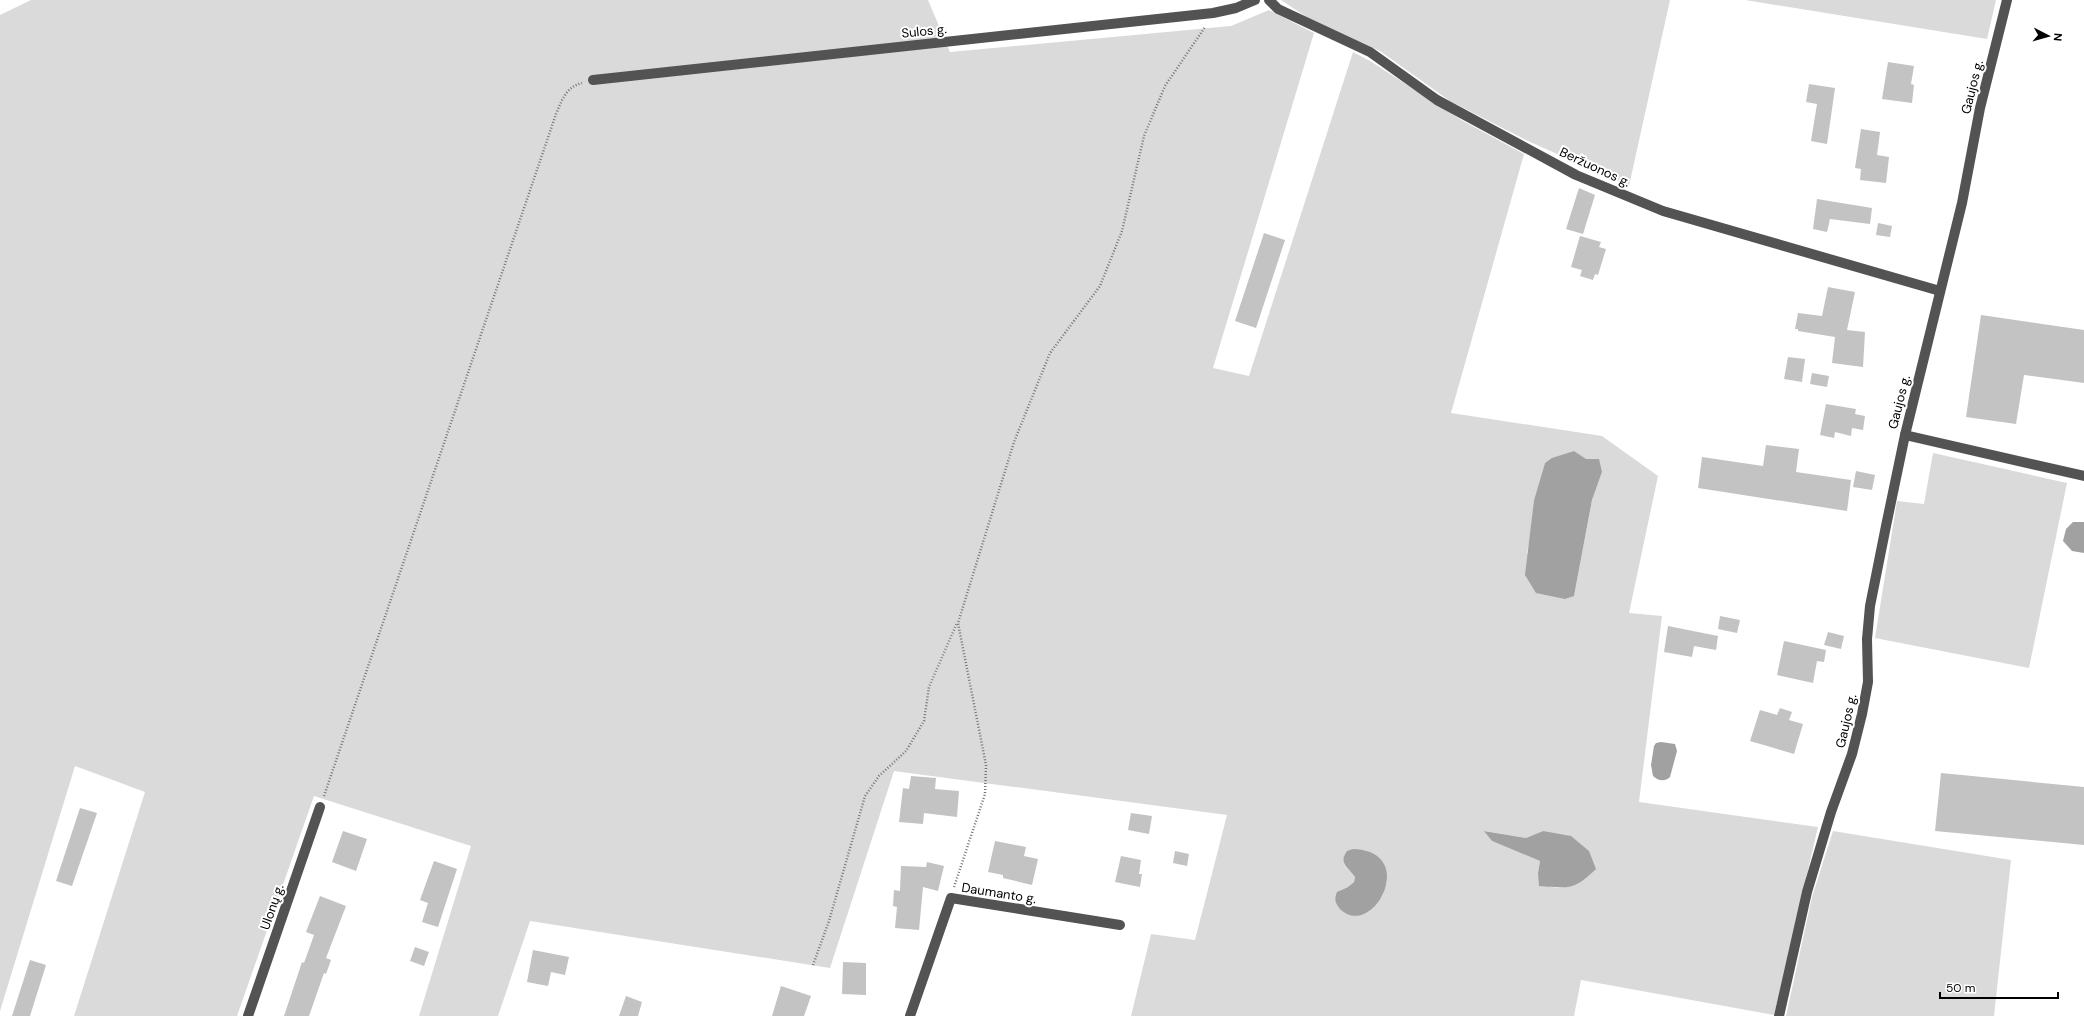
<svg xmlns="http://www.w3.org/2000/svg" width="2084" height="1016" font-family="'DM Sans',sans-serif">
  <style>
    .green { fill: #dadada; fill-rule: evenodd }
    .water { fill: #a1a1a1 }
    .building { fill: #c3c3c3 }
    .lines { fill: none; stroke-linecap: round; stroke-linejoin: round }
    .path { stroke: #757575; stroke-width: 2.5; stroke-dasharray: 1 2; stroke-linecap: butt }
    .minor { stroke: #535353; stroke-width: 10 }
    .labels { text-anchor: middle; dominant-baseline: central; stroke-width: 4; stroke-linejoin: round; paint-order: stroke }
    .street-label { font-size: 13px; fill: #000; stroke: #fff }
  </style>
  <rect width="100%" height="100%" fill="#fff"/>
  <g class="green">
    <path d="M31 0H928L950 52 1231 26 1269 10 1314 33 1213 368 1249 376 1353 52 1370 61 1463 121 1524 154 1451 413 1602 436 1658 476 1629 613 1662 616 1639 802 1818 827 1774 1015 1581 980 1574 1016H1131L1151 934 1195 940 1227 815 894 771 830 968 530 921 498 1016H419L471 846 314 796 237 1016H74L145 792 75 766 0 1011V15ZM1574 451 1602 472 1592 500 1574 596 1527 553 1530 539 1534 500 1545 463ZM1485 831 1526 838 1543 831 1563 888 1551 887 1538 873 1540 861 1492 841ZM1353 849 1368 851 1387 881 1382 897 1341 890 1348 887 1354 882 1355 877C1349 869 1340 866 1345 854Z"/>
    <path d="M1281 0H1670L1629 186 1528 141 1450 101 1380 51 1308 18Z"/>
    <path d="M1745 0H1996L1987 39Z"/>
    <path d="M1933 453 2067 483 2029 668 1875 638 1897 501 1924 504Z"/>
    <path d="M1833 831 2011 860 1994 1016H1786L1812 897Z"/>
  </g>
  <g class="water">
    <path d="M1574 451 1586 459H1599L1602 472 1592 500 1574 596 1565 599 1536 593 1525 575 1534 500 1545 463 1552 458Z"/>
    <path d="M2073 522H2084V553L2072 551 2063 541 2066 529Z"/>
    <path d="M1661 742 1675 744 1677 751 1670 777C1665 782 1658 781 1653 776L1651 765 1654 746 1656 743Z"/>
    <path d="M1484 831 1526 838 1543 831 1571 836 1589 851 1596 869C1573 891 1569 888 1539 886L1538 873 1540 861 1492 841Z"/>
    <path d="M1353 849C1420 851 1373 941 1340 909 1335 903 1334 899 1337 892L1348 887 1354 882 1355 877C1348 867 1338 863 1347 851Z"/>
  </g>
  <g class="building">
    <path d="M1888 62 1914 66 1911 84 1914 85 1912 103 1882 99Z"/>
    <path d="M1809 84 1835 88 1827 144 1811 141 1817 104 1806 102Z"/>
    <path d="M1861 129 1880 132 1877 155 1889 157 1886 183 1860 180 1861 169 1855 168Z"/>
    <path d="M1579 188 1595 195 1583 234 1566 229Z"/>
    <path d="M1817 199 1872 208 1870 224 1830 219 1827 232 1813 229Z"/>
    <path d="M1878 223 1892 226 1890 237 1876 235Z"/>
    <path d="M1264 233 1285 240 1256 328 1235 321Z"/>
    <path d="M1580 236 1601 242 1599 247 1606 249 1598 275 1595 274 1593 280 1580 276 1582 270 1571 267Z"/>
    <path d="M1828 287 1855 292 1847 330 1865 332 1863 367 1832 363 1835 337 1798 331V329H1795L1798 313 1822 316Z"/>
    <path d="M1981 315 2084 330V383L2024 375 2016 424 1966 417Z"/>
    <path d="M1788 357 1805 359 1802 382 1784 379Z"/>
    <path d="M1812 373 1829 376 1827 387 1810 384Z"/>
    <path d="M1826 404 1856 409 1855 414 1865 416 1863 430 1852 428 1851 436 1835 432 1834 438 1820 435Z"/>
    <path d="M1766 445 1799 449 1796 472 1851 480 1847 511 1698 488 1702 457 1763 466Z"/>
    <path d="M1856 471 1875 475 1872 490 1853 487Z"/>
    <path d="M1720 616 1740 620 1737 633 1718 629Z"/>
    <path d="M1668 626 1718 636 1716 650 1694 646 1692 657 1664 652Z"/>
    <path d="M1828 632 1844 636 1841 649 1824 645Z"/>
    <path d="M1784 641 1826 650 1824 662 1817 661 1813 683 1777 675Z"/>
    <path d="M1780 708 1792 712 1789 720 1803 724 1794 754 1750 741 1760 710 1777 715Z"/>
    <path d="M1941 773 2084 787V845L1935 831Z"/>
    <path d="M911 776 936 778 935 789 959 791 957 817 924 813 923 824 899 822 903 788 909 789Z"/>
    <path d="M80 808 97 813 72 886 56 881Z"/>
    <path d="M1131 813 1152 816 1149 834 1128 830Z"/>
    <path d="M343 831 367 839 356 871 332 862Z"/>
    <path d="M995 841 1026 847 1024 856 1038 859 1032 885 1003 878V875L988 872Z"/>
    <path d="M1175 851 1189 854 1187 866 1173 863Z"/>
    <path d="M1121 856 1141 860 1139 874H1142L1140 887 1115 882Z"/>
    <path d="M434 861 457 869 438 927 422 922 428 903 420 900Z"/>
    <path d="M927 862 944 866 938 891 923 887 919 930 895 928 897 907 893 906 894 890 900 891 901 866 926 867Z"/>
    <path d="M320 896 346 906 326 958 331 960 326 974 324 973 309 1016H284L302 962 304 963 314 935 306 932Z"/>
    <path d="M415 947 429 952 424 966 410 961Z"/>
    <path d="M533 950 569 957 565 975 551 972 548 986 527 982Z"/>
    <path d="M30 960 46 965 30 1016H12Z"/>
    <path d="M843 962 866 963V995L842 994Z"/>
    <path d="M781 986 811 996 804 1016H772Z"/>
    <path d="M626 996 642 1002 638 1016H619Z"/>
  </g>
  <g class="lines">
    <g class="path">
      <path d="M324 796 556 114C562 100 566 87 582 83"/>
      <path d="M954 887 985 794 986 765 958 623 1014 442 1050 353 1100 286 1122 231 1144 136 1165 86 1205 27"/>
      <path d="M813 965 829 921 865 796 879 776 906 751 924 721 929 687 957 623"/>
    </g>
    <g class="minor">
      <path d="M1269 0 1278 9 1370 52 1437 100 1576 175 1663 211 1940 291"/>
      <path d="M593 80 1213 13 1236 8 1255 0"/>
      <path d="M1905 435 2084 476"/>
      <path d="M248 1016 320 807"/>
      <path d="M910 1016 951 898 1120 925"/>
      <path d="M1779 1016 1807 892 1831 812 1852 754 1862 714 1868 682 1867 639 1870 606 1886 526 1905 435 1962 203 1980 108 2007 0"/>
    </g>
  </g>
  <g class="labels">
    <g class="street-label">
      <text transform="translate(924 31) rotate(-6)">Sulos g.</text>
      <text transform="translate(1972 87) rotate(-76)">Gaujos g.</text>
      <text transform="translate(1595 167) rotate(25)">Beržuonos g.</text>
      <text transform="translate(1899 402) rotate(-76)">Gaujos g.</text>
      <text transform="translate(1846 721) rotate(-77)">Gaujos g.</text>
      <text transform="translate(999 893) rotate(9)">Daumanto g.</text>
      <text transform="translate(272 907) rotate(-71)">Ulonų g.</text>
    </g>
  </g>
  <g transform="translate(2048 36) rotate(96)" stroke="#ffffff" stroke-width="3" paint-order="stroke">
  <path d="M0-3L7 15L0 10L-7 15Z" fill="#000000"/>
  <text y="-6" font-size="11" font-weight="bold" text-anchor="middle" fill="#000000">N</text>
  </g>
  <path d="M1940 992v6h118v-6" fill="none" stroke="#000000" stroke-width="2"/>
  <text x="1946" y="992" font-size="12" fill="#000000" stroke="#ffffff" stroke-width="3" paint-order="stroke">50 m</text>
</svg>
